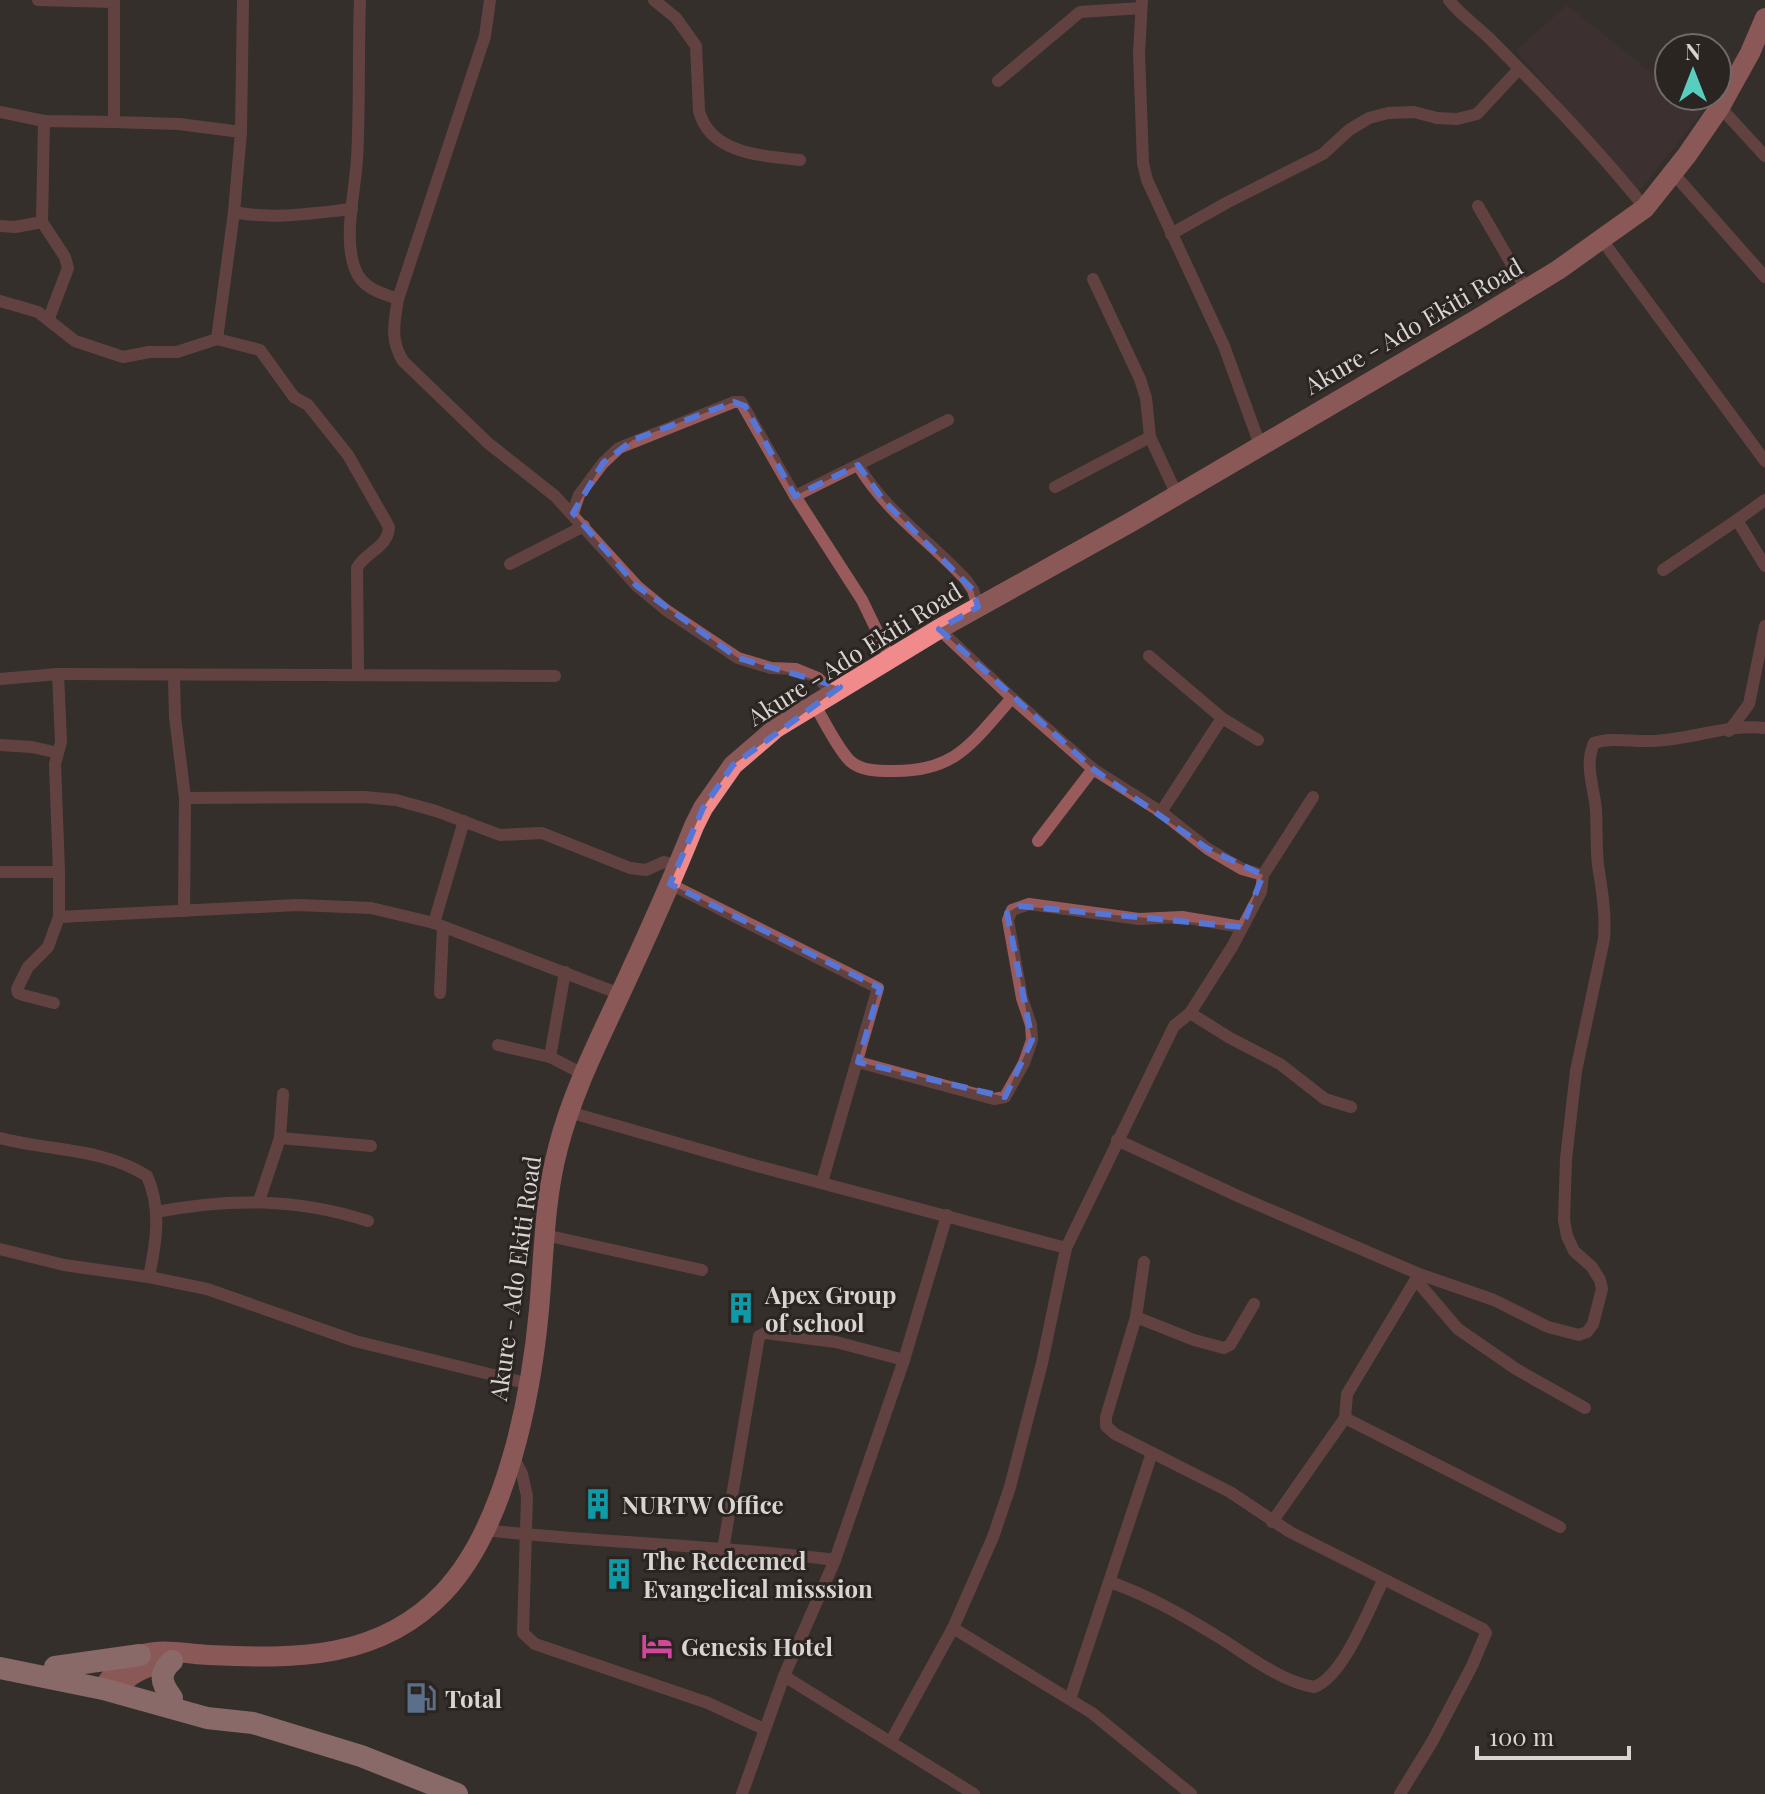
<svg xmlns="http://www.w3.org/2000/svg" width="1765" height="1794" font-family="'Playfair Display',serif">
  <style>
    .education { fill: #453239 }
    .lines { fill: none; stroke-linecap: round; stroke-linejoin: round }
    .street { stroke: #995a5b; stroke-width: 12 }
    .primary { stroke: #f18a8b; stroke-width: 20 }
    .highway { stroke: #f1b2b1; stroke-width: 22 }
    .marked { fill: none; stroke: #5576d6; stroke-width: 6; stroke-dasharray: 16 10; stroke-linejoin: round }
    .labels { text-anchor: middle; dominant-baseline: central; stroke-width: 6; stroke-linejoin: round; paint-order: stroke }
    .street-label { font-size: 24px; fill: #d8d4d2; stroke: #2b2522 }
    .poi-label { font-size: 24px; font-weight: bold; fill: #d8d4d2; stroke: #2b2522; text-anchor: start }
  </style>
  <rect width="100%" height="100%" fill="#352f2c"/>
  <path class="education" d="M1567 5 1669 87V96H1680L1701 113 1637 194 1516 50Z"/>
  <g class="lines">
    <g class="street">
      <path d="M38 0 114 2V122L179 124 241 132 234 212C273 220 313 213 352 209"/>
      <path d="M360 0C358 53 360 106 357 159 355 192 343 238 355 269 362 288 380 293 398 299"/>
      <path d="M490 0 485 36 398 299C394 323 390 340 403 361L488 443 555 496 637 586 666 610 738 658 771 668 796 669 818 678 832 692"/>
      <path d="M654 0 676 18 696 46 699 111C710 154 763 156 800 160"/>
      <path d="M1142 0 1139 53 1143 163 1147 180 1224 346 1260 445"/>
      <path d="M1449 0C1460 15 1476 25 1489 38 1544 93 1597 148 1645 208"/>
      <path d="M998 81 1080 12 1141 8"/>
      <path d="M1720 107 1765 156"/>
      <path d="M0 112 44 121 114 122"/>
      <path d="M44 121 42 222 65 257 68 268 49 318"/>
      <path d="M241 132 243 0"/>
      <path d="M1673 173 1765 277"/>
      <path d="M1478 206 1526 289"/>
      <path d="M0 226 15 227 42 222"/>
      <path d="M1171 234 1228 202 1323 154 1349 130 1369 118 1388 113 1414 112 1437 118 1457 119 1477 114 1518 70"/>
      <path d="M1602 240 1765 461"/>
      <path d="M1093 279 1140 379 1146 398 1150 437 1177 495"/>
      <path d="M0 301 38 312 75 341 123 357 149 352H177L217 339 234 212"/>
      <path d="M217 339 260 350 294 397 308 405 348 455 389 527C388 548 365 552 357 568L358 675"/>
      <path d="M858 465C885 511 930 541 966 580L973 590 978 607"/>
      <path d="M1055 487 1150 437"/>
      <path d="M795 496 948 420"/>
      <path d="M1765 500 1737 520 1765 566"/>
      <path d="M573 513 579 495 603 463 619 448 734 402H741L795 496 862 600 890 658"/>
      <path d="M510 564 584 526"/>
      <path d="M1663 570 1737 520"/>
      <path d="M939 629 1012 698 1093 769 1161 812 1208 849 1242 869 1263 875"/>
      <path d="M1149 656 1222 718 1258 740"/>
      <path d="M58 674 555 676"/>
      <path d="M174 676 175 717 185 798 184 911"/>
      <path d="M0 679 58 674 61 742 55 764 59 872"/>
      <path d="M814 704C824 720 837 748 850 761 861 771 878 771 892 771 957 772 972 742 1012 698"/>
      <path d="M1729 731 1749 704 1765 626"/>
      <path d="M0 745 32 747 58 753"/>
      <path d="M185 798 364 797 396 800 436 811 500 835 542 833 630 868 646 870 664 862 678 866"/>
      <path d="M1161 812 1222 718"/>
      <path d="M1038 841 1093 769"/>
      <path d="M0 872H59V917L297 905 371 908 434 923 620 994"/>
      <path d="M670 884 878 988 822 1182"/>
      <path d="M434 923 464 821"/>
      <path d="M440 993 443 927"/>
      <path d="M54 1003 23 995 18 993 17 989 28 967 48 947 59 917"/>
      <path d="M1190 1013 1230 1038 1280 1064 1325 1099 1351 1107"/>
      <path d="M498 1045 550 1057 583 1074"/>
      <path d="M550 1057 565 972"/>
      <path d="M858 1062 994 1099 1005 1097 1024 1063 1032 1040 1031 1025 1022 998 1008 920 1012 910 1029 904 1139 919 1182 917 1242 927"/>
      <path d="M569 1112 757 1166 1066 1248"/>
      <path d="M0 1138C49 1151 104 1148 147 1176 162 1209 156 1243 149 1277"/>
      <path d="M280 1138 371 1146"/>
      <path d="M1117 1140 1240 1197 1419 1274 1494 1300 1548 1327 1579 1335 1587 1332 1593 1324 1602 1289 1600 1280 1592 1267 1574 1251 1567 1236 1564 1220 1566 1159 1576 1071 1604 939C1606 913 1602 891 1598 865 1596 847 1597 828 1596 810 1594 786 1584 766 1594 743 1612 737 1632 742 1651 741 1687 741 1729 723 1765 728"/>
      <path d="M259 1201 280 1138 283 1094"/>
      <path d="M156 1212C229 1198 297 1198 368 1221"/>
      <path d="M545 1235 702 1270"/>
      <path d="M0 1249 64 1265 149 1277 207 1289 355 1341 530 1384"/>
      <path d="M1144 1262 1136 1317 1106 1417V1426L1115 1434 1230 1492 1290 1532 1483 1629 1486 1633 1472 1666 1432 1742 1400 1794"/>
      <path d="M1416 1280 1458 1329 1516 1369 1585 1408"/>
      <path d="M1136 1317 1194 1340 1224 1348 1230 1345 1254 1304"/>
      <path d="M1345 1418 1560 1527"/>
      <path d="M512 1454 522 1474 527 1496 523 1633 535 1644 708 1703 764 1729"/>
      <path d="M1272 1522 1345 1418 1347 1394 1419 1274"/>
      <path d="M484 1530C601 1543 718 1545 835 1560"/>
      <path d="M723 1550 759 1336 765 1333 836 1342 904 1360"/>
      <path d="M1110 1582C1150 1596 1184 1616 1220 1638 1249 1656 1280 1681 1314 1687 1344 1676 1368 1610 1383 1581"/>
      <path d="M953 1628 1092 1713 1191 1794"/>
      <path d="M784 1676 974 1794"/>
      <path d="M1070 1699 1152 1453"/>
      <path d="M891 1741 953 1628 993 1537 1010 1487 1042 1363 1066 1248 1174 1026 1190 1013 1232 947 1261 892 1263 875 1313 797"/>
      <path d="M742 1794 784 1676 835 1560 904 1360 947 1215"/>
    </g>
    <g class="primary">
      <path d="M103 1689C111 1675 121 1662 137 1656 160 1647 185 1654 209 1655 296 1659 380 1660 444 1592 506 1526 531 1397 539 1310 544 1256 544 1201 558 1148 571 1097 594 1050 616 1003 643 945 670 886 694 826L703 808 733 765 776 728 939 629 1131 522 1481 317 1558 270 1645 208 1687 155 1720 107 1750 53 1765 18"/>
      <path d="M116 1692C127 1672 149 1666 171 1661"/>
    </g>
    <g class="highway">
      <path d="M172 1661C158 1674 161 1683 172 1698"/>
      <path d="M55 1667 140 1655"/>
      <path d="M0 1668 103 1689 207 1718 253 1723 361 1756 457 1794"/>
    </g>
  </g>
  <path d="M0 0H1765V1794H0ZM734 402 745 406 795 496 858 465 884 501 973 590 978 607 939 629 1093 769 1208 849 1263 875 1242 927 1019 906 1007 913 1032 1040 1005 1097 858 1062 880 988 670 884 703 808 733 765 840 687 738 658 637 586 573 513 603 463 633 440Z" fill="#352f2c" fill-opacity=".55" fill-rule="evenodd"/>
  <path class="marked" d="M734 402 745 406 795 496 858 465 884 501 973 590 978 607 939 629 1093 769 1208 849 1263 875 1242 927 1019 906 1007 913 1032 1040 1005 1097 858 1062 880 988 670 884 703 808 733 765 840 687 738 658 637 586 573 513 603 463 633 440Z"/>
  <defs>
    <symbol id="building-bare" viewBox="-9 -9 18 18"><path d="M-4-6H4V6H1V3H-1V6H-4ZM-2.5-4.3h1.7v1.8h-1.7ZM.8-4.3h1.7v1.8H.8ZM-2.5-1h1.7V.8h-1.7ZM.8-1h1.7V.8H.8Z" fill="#0f9aa8" stroke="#2b2522" stroke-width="2.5" paint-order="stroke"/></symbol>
    <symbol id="hotel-bare" viewBox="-9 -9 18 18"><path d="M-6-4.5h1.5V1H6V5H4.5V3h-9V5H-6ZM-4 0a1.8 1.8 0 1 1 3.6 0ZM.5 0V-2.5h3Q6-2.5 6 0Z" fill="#d1479c" stroke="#2b2522" stroke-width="2.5" paint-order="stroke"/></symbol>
    <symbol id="fuel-bare" viewBox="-9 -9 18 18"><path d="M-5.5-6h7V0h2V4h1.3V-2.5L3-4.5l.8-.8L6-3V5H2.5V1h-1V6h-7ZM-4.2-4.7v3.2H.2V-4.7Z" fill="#5c6f8a" stroke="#2b2522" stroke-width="2.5" paint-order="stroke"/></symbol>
  </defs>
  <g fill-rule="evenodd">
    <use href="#building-bare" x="719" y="1286" width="44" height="44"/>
    <use href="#building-bare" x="576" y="1482" width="44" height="44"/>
    <use href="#building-bare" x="597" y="1552" width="44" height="44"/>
    <use href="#hotel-bare" x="635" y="1624" width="44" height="44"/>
    <use href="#fuel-bare" x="399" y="1676" width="44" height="44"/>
  </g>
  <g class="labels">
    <g class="street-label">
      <text transform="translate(1413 325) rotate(-30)">Akure - Ado Ekiti Road</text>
      <text transform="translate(854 653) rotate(-32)">Akure - Ado Ekiti Road</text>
      <text transform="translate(514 1278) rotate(-82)">Akure - Ado Ekiti Road</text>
    </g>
    <g class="poi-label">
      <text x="765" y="1294">Apex Group<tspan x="765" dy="28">of school</tspan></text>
      <text x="622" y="1504">NURTW Office</text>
      <text x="643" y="1560">The Redeemed<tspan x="643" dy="28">Evangelical misssion</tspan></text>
      <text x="681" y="1646">Genesis Hotel</text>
      <text x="445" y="1698">Total</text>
    </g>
  </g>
  <g transform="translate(1693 72)"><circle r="38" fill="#2b2522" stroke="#706b68" stroke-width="2"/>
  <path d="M0-6L14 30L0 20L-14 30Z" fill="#58cec0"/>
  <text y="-12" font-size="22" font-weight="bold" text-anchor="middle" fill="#d8d4d2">N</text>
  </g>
  <path d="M1477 1746v12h152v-12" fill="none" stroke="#d8d4d2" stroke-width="4"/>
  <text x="1489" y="1746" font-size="24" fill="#d8d4d2" stroke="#2b2522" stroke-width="6" paint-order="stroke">100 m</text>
</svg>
